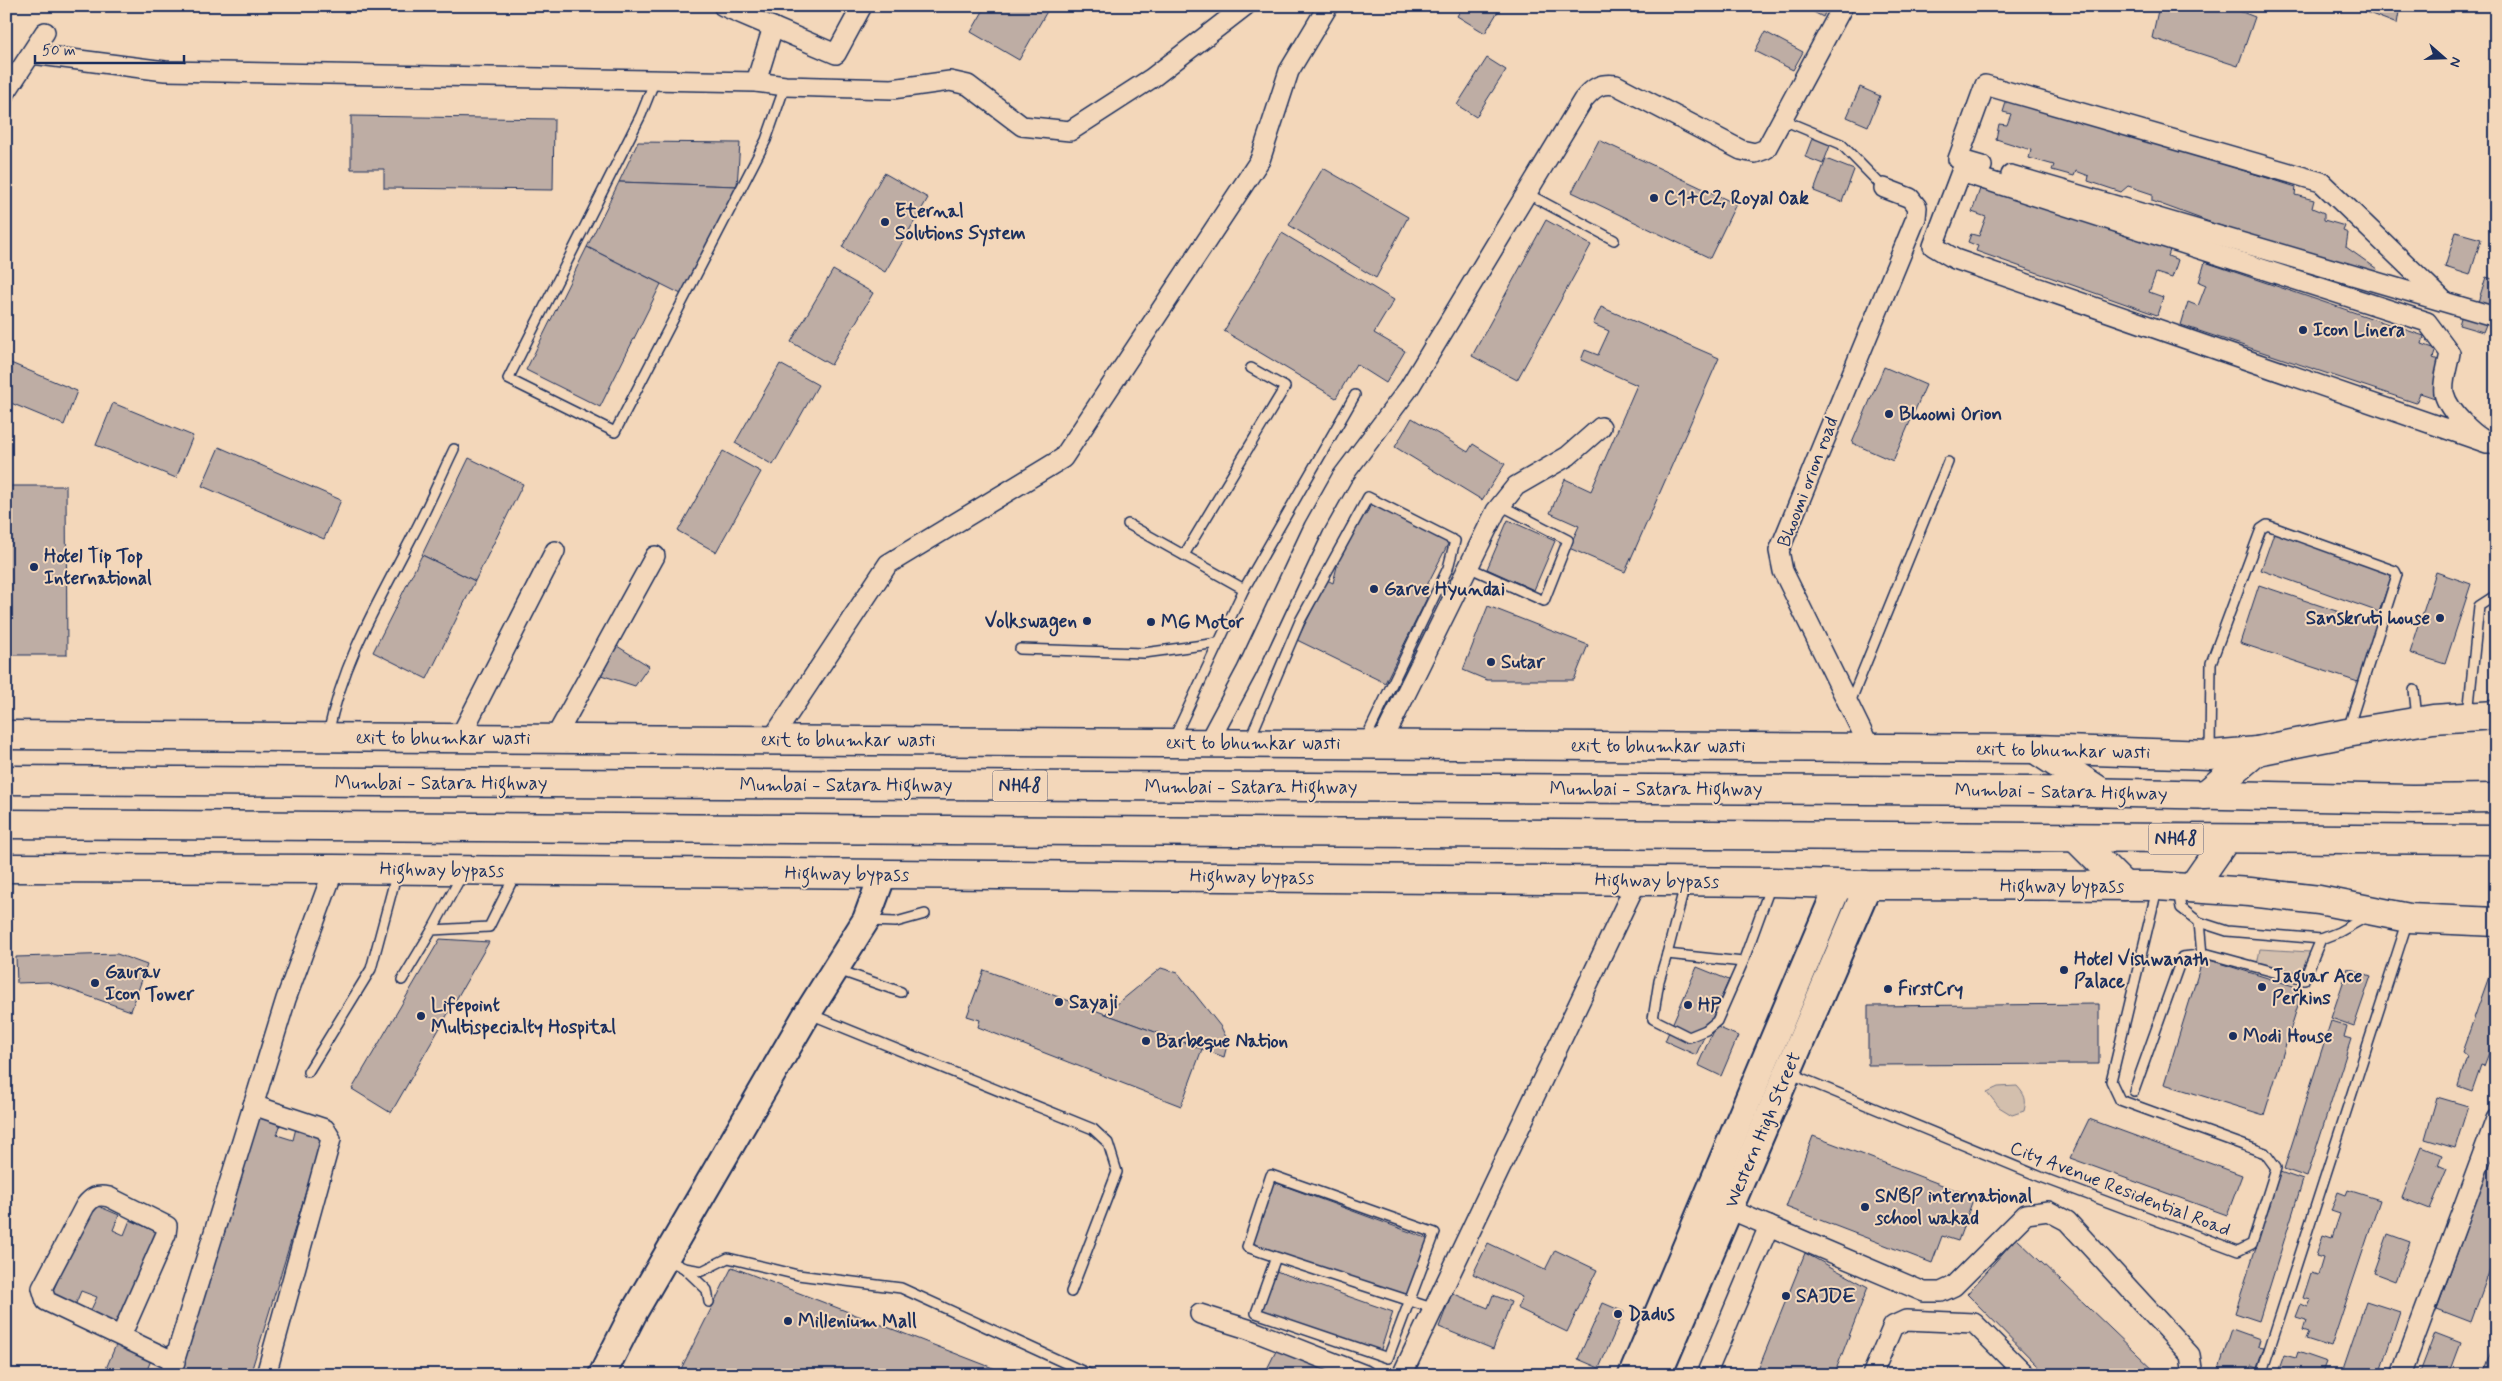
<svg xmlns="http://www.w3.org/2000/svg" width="2502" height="1381" font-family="Mynerve,sans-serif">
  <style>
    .green { fill: #d3bfad; stroke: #777786 }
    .building { fill: #beada4; stroke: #1b2f5e }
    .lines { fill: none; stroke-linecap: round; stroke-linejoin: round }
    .lane-casing { stroke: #1b2f5e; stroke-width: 12 }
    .street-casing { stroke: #1b2f5e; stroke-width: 22 }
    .secondary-casing { stroke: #1b2f5e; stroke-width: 30 }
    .primary-casing { stroke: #1b2f5e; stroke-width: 31 }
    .highway-casing { stroke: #1b2f5e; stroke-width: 31 }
    .lane { stroke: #f3d7ba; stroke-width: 9 }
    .street { stroke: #f3d7ba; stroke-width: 19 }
    .secondary { stroke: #f3d7ba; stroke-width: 26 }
    .primary { stroke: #f3d7ba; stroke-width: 28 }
    .highway { stroke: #f3d7ba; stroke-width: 28 }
    .poi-dot { fill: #1b2f5e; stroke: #f3d7ba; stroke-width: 2 }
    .labels { text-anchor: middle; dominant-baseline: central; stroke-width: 4; stroke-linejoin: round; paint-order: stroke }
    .shield { fill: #f3d7ba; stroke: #5c617a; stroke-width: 1 }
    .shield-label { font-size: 18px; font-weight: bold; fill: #1b2f5e }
    .poi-label { font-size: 19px; font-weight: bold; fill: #1b2f5e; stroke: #f3d7ba; text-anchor: start }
    .street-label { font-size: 19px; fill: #1b2f5e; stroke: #f3d7ba }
  </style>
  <rect width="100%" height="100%" fill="#f3d7ba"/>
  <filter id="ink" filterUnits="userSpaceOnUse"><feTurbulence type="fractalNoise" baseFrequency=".02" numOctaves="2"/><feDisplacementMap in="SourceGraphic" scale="10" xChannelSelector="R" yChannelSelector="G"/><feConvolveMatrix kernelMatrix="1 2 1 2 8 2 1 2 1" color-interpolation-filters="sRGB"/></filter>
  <g filter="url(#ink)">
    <g class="green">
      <path d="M2260 949 2310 952 2302 977 2257 965Z"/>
      <path d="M2017 1086C2025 1095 2027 1099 2024 1111L2012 1115 1999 1107 1987 1092 1998 1087Z"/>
    </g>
    <g class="building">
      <path d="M986 6H1050L1019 60 971 32Z"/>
      <path d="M1463 6H1497L1500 8 1485 33 1457 16Z"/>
      <path d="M1802 6H1828L1823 17Z"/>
      <path d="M2159 6H2226L2255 17 2238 66 2152 38Z"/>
      <path d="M2362 6H2400L2397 24 2361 10Z"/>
      <path d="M1765 32 1803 52 1793 70 1755 51Z"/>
      <path d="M1487 58 1506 70 1476 117 1457 105Z"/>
      <path d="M2496 65V87L2490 85Z"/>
      <path d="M1860 87 1880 96 1868 126 1847 117Z"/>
      <path d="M2008 96 2296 187 2295 195 2314 200 2312 208 2324 213V220L2345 226 2343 231 2348 233 2346 247 2377 269 2375 275 2215 224 2152 201V194L2128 186 2121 192 2088 181 2089 176 2076 171 2074 176 2052 170 2054 165 2029 158 2031 150 1996 139 1999 124 2007 125 2011 114 2003 112Z"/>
      <path d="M351 116 554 119 553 190 384 188V169H351Z"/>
      <path d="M1813 136 1831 143 1823 164 1805 157Z"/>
      <path d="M1599 140 1736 204 1710 258 1572 192Z"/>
      <path d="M638 142 740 143 737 186 619 182Z"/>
      <path d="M1826 159 1854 170 1842 202 1814 191Z"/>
      <path d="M1323 168 1408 217 1376 278 1289 225Z"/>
      <path d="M884 173 928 198 885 272 842 247Z"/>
      <path d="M619 182 737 186 681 294 587 247Z"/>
      <path d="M1990 186 2170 250 2168 256 2178 260 2172 278 2156 273 2149 292 2163 297 2157 315 1976 251 1978 246 1968 242 1971 234 1979 236 1986 217 1972 212 1980 189 1988 191Z"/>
      <path d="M1546 220 1591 245 1517 380 1472 356Z"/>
      <path d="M2456 232 2481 239 2470 275 2445 267Z"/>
      <path d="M1282 233 1394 300 1374 333 1405 351 1386 383 1356 364 1336 398 1224 331Z"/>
      <path d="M587 247 661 284 600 407 526 370Z"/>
      <path d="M2205 262 2424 336 2422 344 2436 349 2433 358 2447 363 2435 398 2420 393 2416 403 2181 325 2188 302 2198 306 2206 285 2199 282Z"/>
      <path d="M833 270 873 293 831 365 791 342Z"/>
      <path d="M2486 277 2496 280V294L2492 306 2478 302Z"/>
      <path d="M1601 307 1719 358 1625 572 1569 548 1579 526 1550 513 1565 479 1591 491 1637 385 1581 360 1585 350 1598 355 1609 331 1593 324Z"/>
      <path d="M2462 314 2487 322 2483 332 2459 325Z"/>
      <path d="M6 361 77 391 64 425 6 401Z"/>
      <path d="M780 364 818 385 773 465 735 443Z"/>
      <path d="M1884 367 1926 385 1893 461 1852 443Z"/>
      <path d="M113 403 193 436 176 478 96 445Z"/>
      <path d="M1412 418 1468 452 1473 444 1505 464 1482 500 1395 447Z"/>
      <path d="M219 447 341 500 324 539 202 486Z"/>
      <path d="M723 451 761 472 716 552 678 531Z"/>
      <path d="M469 458 523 484 475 581 422 555Z"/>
      <path d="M6 486H66L67 655H6Z"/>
      <path d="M1371 504 1449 542 1422 595 1427 598 1385 683 1297 640 1327 580 1333 583 1338 562 1361 512 1366 515Z"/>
      <path d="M1508 520 1555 541 1534 590 1487 569Z"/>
      <path d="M2275 530 2393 572 2379 612 2261 570Z"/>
      <path d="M422 555 475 581 427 679 373 652Z"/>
      <path d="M2436 572 2471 584 2445 664 2410 653Z"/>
      <path d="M2259 585 2378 625 2358 682 2240 643Z"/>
      <path d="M1488 606 1588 645 1574 680H1487L1463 670Z"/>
      <rect x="2494" y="623" width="2" height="56"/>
      <path d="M617 646 649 666 635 686 601 675Z"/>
      <path d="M440 939 489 942 391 1113 352 1089Z"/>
      <path d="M117 954 147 965 131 1011 48 982 17 983 16 957Z"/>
      <path d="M2496 957V1035L2484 1066 2481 1065 2472 1091 2458 1086 2467 1056 2462 1052Z"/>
      <path d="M2203 958 2303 989 2264 1115 2164 1084Z"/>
      <path d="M1697 967 1729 980 1696 1055 1665 1041Z"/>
      <path d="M1161 968 1178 973 1221 1027 1228 1041 1224 1057 1105 1014Z"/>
      <path d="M2348 968 2371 976 2354 1026 2331 1018Z"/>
      <path d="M984 970 1202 1049 1181 1106 978 1027 980 1020 967 1016Z"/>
      <path d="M2099 1004V1064L1868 1065V1006Z"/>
      <path d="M2331 1021 2347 1026 2344 1037 2351 1039 2307 1177 2284 1169Z"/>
      <path d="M1715 1026 1738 1036 1721 1076 1698 1065Z"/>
      <path d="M2437 1097 2468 1106 2455 1148 2425 1139Z"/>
      <path d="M255 1115 281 1123 277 1135 293 1140 296 1128 323 1136 250 1375H176Z"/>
      <path d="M2089 1119 2242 1175 2227 1215 2070 1158Z"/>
      <path d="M1813 1136 1974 1197 1958 1241 1942 1236 1932 1263 1786 1207Z"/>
      <path d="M2496 1146V1253L2471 1322 2437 1309Z"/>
      <path d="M2422 1147 2442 1155 2438 1165 2447 1169 2430 1209 2402 1198Z"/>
      <path d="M2280 1172 2303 1180 2259 1321 2235 1313Z"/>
      <path d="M1271 1181 1429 1239 1409 1298 1250 1244Z"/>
      <path d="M2348 1190 2380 1200 2331 1347 2306 1339 2309 1332 2303 1330 2306 1320 2296 1317 2301 1304 2308 1307 2311 1300 2303 1298 2311 1273 2318 1275 2323 1258 2316 1256 2323 1235 2332 1238 2340 1214 2331 1211 2338 1192 2346 1195Z"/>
      <path d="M91 1203 119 1215 113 1230 124 1235 130 1220 157 1232 116 1326 89 1314 97 1297 81 1291 74 1308 50 1298Z"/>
      <path d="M2388 1234 2410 1242 2395 1281 2374 1273Z"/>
      <path d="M2016 1238 2159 1375H2047L1967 1294Z"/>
      <path d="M1488 1243 1545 1270 1555 1250 1597 1270 1567 1332 1517 1308 1522 1297 1473 1274Z"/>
      <path d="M1805 1253 1868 1287 1834 1375H1756Z"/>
      <path d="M732 1267 1011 1375H678Z"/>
      <path d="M1276 1271 1393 1312 1380 1352 1261 1310Z"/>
      <path d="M1452 1293 1488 1308 1493 1295 1511 1302 1493 1349 1439 1327Z"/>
      <path d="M2366 1301 2400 1312 2379 1375H2341Z"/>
      <path d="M1603 1303 1624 1312 1599 1368 1578 1359Z"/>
      <path d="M2232 1329 2260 1339 2258 1346 2264 1347 2257 1368 2251 1366 2248 1375H2217Z"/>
      <path d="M2435 1333 2461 1343 2449 1375H2419Z"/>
      <path d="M118 1340 153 1355 145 1375H114L105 1371Z"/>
      <path d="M2496 1340V1375H2483Z"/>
      <path d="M1278 1347 1333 1375H1264Z"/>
      <path d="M2298 1352 2327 1362 2322 1375H2277L2284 1355 2296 1358Z"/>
    </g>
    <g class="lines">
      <defs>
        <g id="lane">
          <path d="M655 80 641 115 508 379 615 432 766 140 785 86"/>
          <path d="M1783 120 1841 144 1884 188"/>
          <path d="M1528 194 1614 240"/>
          <path d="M1128 524 1244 589 1173 740"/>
          <path d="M1184 555 1285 387 1251 368"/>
          <path d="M1468 567 1544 601 1568 540 1500 505"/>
          <path d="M1244 589 1355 395"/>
          <path d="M1020 649 1144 653 1218 643"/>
          <path d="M2414 690 2417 718"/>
          <path d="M1849 705 1948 462"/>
          <path d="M2468 715 2479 606 2496 595"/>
          <path d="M328 734C344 658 378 603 413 535 428 507 440 478 454 449"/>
          <path d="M1249 741 1300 621 1368 497 1455 541 1448 568 1365 740"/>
          <path d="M2210 752 2211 663 2261 529 2267 525 2395 571 2397 575 2348 729"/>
          <path d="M1685 885 1667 954 1743 962 1771 885"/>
          <path d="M2178 890 2181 908 2199 922 2227 931 2321 939 2339 932 2368 916"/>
          <path d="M869 921 896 922 925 914"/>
          <path d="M2199 922 2202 955"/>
          <path d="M432 930 463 873"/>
          <path d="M1667 954 1659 981 1653 1019 1689 1037 1706 1030 1717 1021 1743 962"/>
          <path d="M838 970 901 992"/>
          <path d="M402 980 432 930 489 927 515 875"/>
          <path d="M810 1014 1093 1129 1108 1143 1117 1172 1071 1292"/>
          <path d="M308 1072 371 969 397 872"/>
          <path d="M1789 1073 2041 1177 2238 1251 2252 1244 2276 1168 2265 1153 2120 1100 2111 1081 2157 889"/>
          <path d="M2134 1091 2182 957 2208 954 2304 980 2321 939"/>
          <path d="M1276 1257 1247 1247 1271 1175 1435 1233 1388 1358 1256 1313 1276 1257 1291 1262 1435 1309"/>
          <path d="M668 1260 684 1268 702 1271 728 1258 798 1275 901 1288 1091 1375"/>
          <path d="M684 1268 707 1290 709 1302"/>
          <path d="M2261 1375 2408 920"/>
        </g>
        <g id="street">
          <path d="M723 6 836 54 862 6"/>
          <path d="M32 54 165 71 756 82 785 86 892 89 950 81 968 85 1022 126 1070 131 1152 78 1245 6"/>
          <path d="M756 82 773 27"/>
          <path d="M6 92 45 32"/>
          <path d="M1982 166 1958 159 1985 85 2321 182 2442 299"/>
          <path d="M2011 175 2496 317"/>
          <path d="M2487 443 1955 259 1933 246 1961 172 2427 322 2450 353C2448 365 2442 382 2444 393 2448 411 2478 442 2496 444"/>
          <path d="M460 737 555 551"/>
          <path d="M555 738 655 556"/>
          <path d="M772 739 888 564 1063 458 1260 160 1289 71 1328 6"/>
          <path d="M1208 743 1247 670 1314 527 1342 477 1409 388 1583 100C1594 87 1600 83 1616 85L1741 150 1755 153 1766 149 1843 6"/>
          <path d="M1381 744 1496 511 1516 486 1568 456 1601 427"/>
          <path d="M1870 748 1783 571 1779 551 1916 218 1917 207 1910 198 1884 188"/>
          <path d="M253 1105 325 1129 331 1139 266 1375"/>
          <path d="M1729 1209 1924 1292H1941L1954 1286 2026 1214 2048 1211 2067 1221 2190 1355 2193 1375"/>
          <path d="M1200 1314 1248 1329 1365 1375"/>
          <path d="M121 1336 166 1234 167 1226 109 1197C97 1194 92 1197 85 1206L42 1288 46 1301 175 1362"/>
          <path d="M170 1375 286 999 334 869"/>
          <path d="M1402 1375 1637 881"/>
          <path d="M1706 1375 1769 1226"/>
          <path d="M1872 1375 1893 1326 1906 1320 1974 1323 2026 1375"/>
          <path d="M2401 1375 2496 1119"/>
        </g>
        <g id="secondary">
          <path d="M602 1375 634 1312 804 1019 866 920 883 874"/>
          <path d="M1632 1375 1839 884"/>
          <path d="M1658 1375 1868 885"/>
        </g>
        <g id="primary">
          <path d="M6 735 2035 749 2210 755 2257 751 2347 733 2433 719 2496 715"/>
          <path d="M6 868 334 869 1772 882 1868 885 2157 886 2250 892 2319 900 2409 918 2496 922"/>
        </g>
        <g id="highway">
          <path d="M2035 749 2101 792"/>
          <path d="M6 780 2034 791 2413 799 2496 798"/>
          <path d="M2205 795 2257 751"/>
          <path d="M6 824 2496 840"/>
          <path d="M2076 838 2124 886"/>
          <path d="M2192 888 2226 839"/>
        </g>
      </defs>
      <use href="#lane" class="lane-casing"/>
      <use href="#street" class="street-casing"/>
      <use href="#secondary" class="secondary-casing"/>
      <use href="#primary" class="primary-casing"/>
      <use href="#highway" class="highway-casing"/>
      <use href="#lane" class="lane"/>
      <use href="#street" class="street"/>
      <use href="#secondary" class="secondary"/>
      <use href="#primary" class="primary"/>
      <use href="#highway" class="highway"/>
    </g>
  </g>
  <g class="poi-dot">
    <circle cx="1654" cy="198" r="5"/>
    <circle cx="885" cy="222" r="5"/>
    <circle cx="2303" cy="330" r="5"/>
    <circle cx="1889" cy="414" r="5"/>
    <circle cx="34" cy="567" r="5"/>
    <circle cx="1374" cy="589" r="5"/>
    <circle cx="2440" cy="618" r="5"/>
    <circle cx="1087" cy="621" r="5"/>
    <circle cx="1151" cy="622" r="5"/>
    <circle cx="1491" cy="662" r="5"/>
    <circle cx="2064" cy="970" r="5"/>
    <circle cx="95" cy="983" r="5"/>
    <circle cx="2262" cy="987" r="5"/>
    <circle cx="1888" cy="989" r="5"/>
    <circle cx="1059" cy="1002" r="5"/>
    <circle cx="1688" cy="1005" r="5"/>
    <circle cx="421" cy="1016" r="5"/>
    <circle cx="2233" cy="1036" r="5"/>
    <circle cx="1146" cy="1041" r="5"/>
    <circle cx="1865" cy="1207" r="5"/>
    <circle cx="1786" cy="1296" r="5"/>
    <circle cx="1618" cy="1314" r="5"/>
    <circle cx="788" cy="1321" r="5"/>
  </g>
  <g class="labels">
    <g class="shield">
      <rect x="992.5" y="770.5" width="55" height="31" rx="4"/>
      <rect x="2148.5" y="823.5" width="55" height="31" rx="4"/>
    </g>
    <g class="shield-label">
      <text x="1020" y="786">NH48</text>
      <text x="2176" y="839">NH48</text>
    </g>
    <g class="poi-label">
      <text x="1664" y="198">C1+C2, Royal Oak</text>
      <text x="895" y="211">Eternal<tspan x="895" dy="22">Solutions System</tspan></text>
      <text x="2313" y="330">Icon Linera</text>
      <text x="1899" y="414">Bhoomi Orion</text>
      <text x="44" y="556">Hotel Tip Top<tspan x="44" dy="22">International</tspan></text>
      <text x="1384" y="589">Garve Hyundai</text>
      <text x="2430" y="618" text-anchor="end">Sanskruti house</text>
      <text x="1077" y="621" text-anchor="end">Volkswagen</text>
      <text x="1161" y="622">MG Motor</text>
      <text x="1501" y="662">Sutar</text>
      <text x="2074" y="959">Hotel Vishwanath<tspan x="2074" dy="22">Palace</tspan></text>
      <text x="105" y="972">Gaurav<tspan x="105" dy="22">Icon Tower</tspan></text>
      <text x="2272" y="976">Jaguar Ace<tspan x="2272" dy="22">Perkins</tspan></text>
      <text x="1898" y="989">FirstCry</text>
      <text x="1069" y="1002">Sayaji</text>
      <text x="431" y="1005">Lifepoint<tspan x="431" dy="22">Multispecialty Hospital</tspan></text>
      <text x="1698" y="1005">HP</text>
      <text x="2243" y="1036">Modi House</text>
      <text x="1156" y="1041">Barbeque Nation</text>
      <text x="1875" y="1196">SNBP international<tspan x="1875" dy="22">school wakad</tspan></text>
      <text x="1796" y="1296">SAJDE</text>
      <text x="1628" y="1314">Dadus</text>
      <text x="798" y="1321">Millenium Mall</text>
    </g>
    <g class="street-label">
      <text transform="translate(1808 482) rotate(-69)">Bhoomi orion road</text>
      <text x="443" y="738">exit to bhumkar wasti</text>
      <text x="848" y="740">exit to bhumkar wasti</text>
      <text x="1253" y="743">exit to bhumkar wasti</text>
      <text x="1658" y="746">exit to bhumkar wasti</text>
      <text transform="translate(2063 751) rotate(1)">exit to bhumkar wasti</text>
      <text x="441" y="783">Mumbai - Satara Highway</text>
      <text x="846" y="785">Mumbai - Satara Highway</text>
      <text x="1251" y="787">Mumbai - Satara Highway</text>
      <text x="1656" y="789">Mumbai - Satara Highway</text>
      <text transform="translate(2061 792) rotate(1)">Mumbai - Satara Highway</text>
      <text transform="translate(442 870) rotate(1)">Highway bypass</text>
      <text transform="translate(847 874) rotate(1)">Highway bypass</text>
      <text transform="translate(1252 877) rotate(1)">Highway bypass</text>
      <text transform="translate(1657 881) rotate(1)">Highway bypass</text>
      <text x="2062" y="886">Highway bypass</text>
      <text transform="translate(1763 1130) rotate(-67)">Western High Street</text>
      <text transform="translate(2120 1189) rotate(21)">City Avenue Residential Road</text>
    </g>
  </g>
  <rect width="2502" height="1381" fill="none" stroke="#f3d7ba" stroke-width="25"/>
  <rect x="12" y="12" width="2477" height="1356" fill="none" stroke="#1b2f5e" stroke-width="2" filter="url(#ink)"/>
  <g transform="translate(2444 58) rotate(110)" stroke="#f3d7ba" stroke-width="4" paint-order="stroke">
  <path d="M0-4L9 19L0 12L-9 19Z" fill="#1b2f5e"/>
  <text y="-8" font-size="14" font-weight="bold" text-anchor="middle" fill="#1b2f5e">N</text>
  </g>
  <path d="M35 55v8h149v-8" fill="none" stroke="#1b2f5e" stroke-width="2.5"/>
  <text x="42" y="55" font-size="15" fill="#1b2f5e" stroke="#f3d7ba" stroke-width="4" paint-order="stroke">50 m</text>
</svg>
